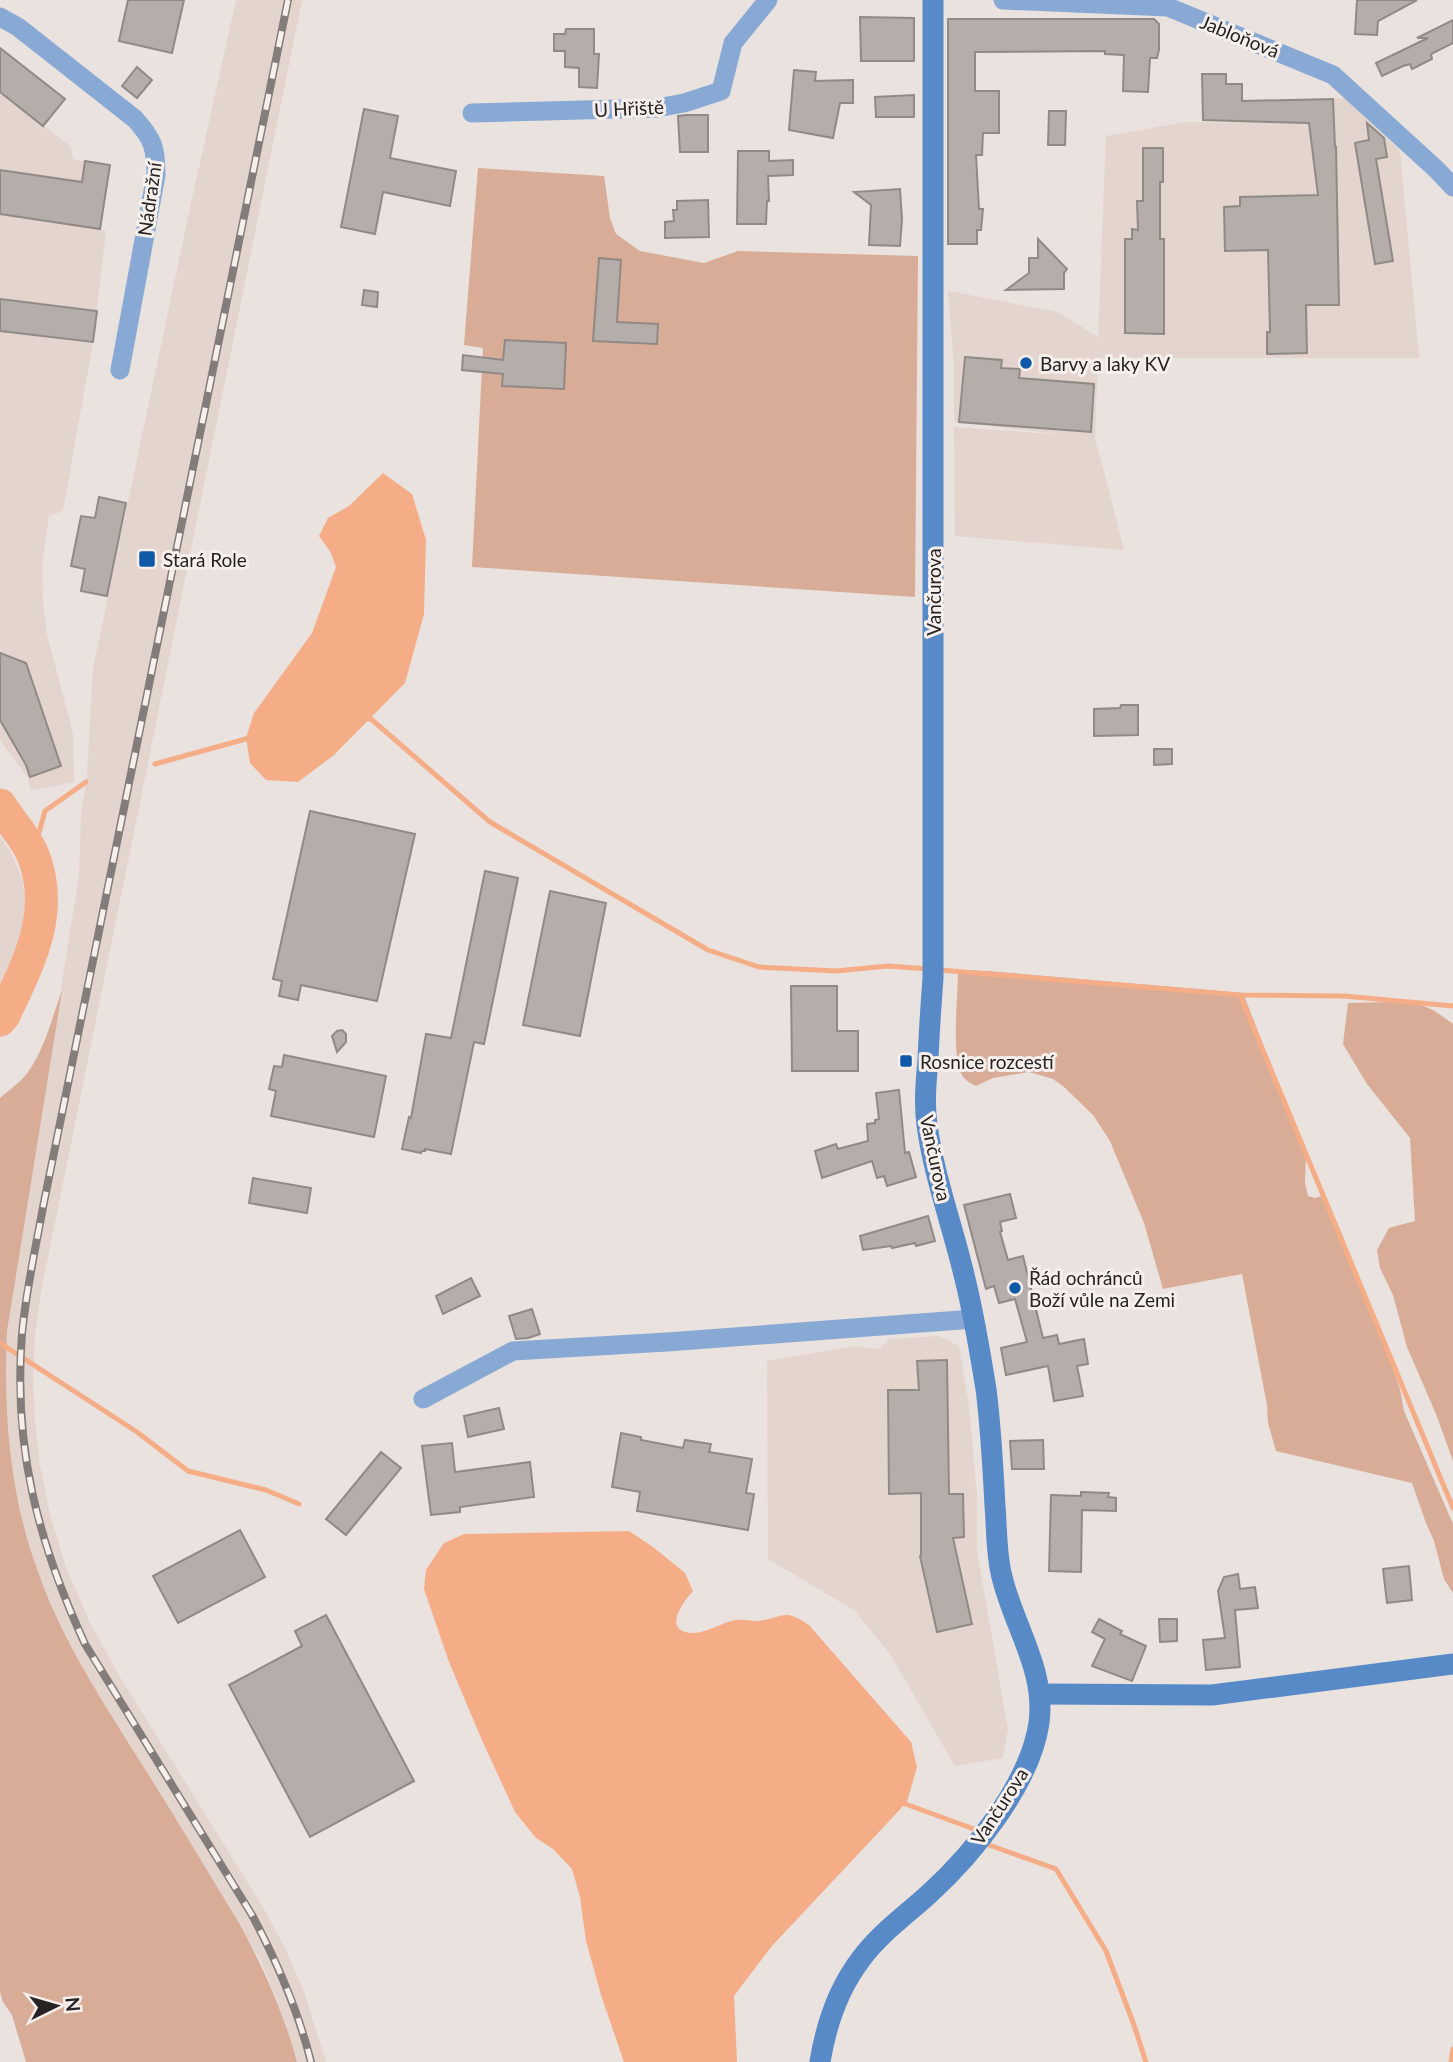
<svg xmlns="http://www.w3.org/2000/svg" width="1453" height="2062" font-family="Lato,sans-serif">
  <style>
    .built { fill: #e3d4cd }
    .green { fill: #d8ac96 }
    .water { fill: #f5ad88 }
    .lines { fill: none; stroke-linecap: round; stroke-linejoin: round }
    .stream { stroke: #f5ad88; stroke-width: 5 }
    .river { stroke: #f5ad88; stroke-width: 33 }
    .building { fill: #b4adaa; stroke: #908a87; stroke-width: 2 }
    .street { stroke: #88a9d3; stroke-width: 19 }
    .secondary { stroke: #598ac8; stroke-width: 21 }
    .rail-casing { stroke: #827d7b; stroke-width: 8 }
    .rail { stroke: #f6efec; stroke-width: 5; stroke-dasharray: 16; stroke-linecap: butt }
    .poi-dot { fill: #0e5aa9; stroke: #f6efec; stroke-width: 2.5 }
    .labels { text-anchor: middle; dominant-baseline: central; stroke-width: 6; stroke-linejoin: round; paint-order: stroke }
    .street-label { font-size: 19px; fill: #262322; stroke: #f6efec }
    .poi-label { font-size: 19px; fill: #262322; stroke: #f6efec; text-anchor: start }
  </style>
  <rect width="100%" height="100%" fill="#e9e2de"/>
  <g class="built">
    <path d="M236 0H302L41 1292 35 1334 33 1379 35 1422 40 1466 51 1518 66 1567 90 1623 120 1677 264 1909 286 1950 304 1992 326 2062H297L278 2002 261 1962 239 1923 96 1691 65 1636 39 1577 24 1526 12 1471 7 1424 4 1379 7 1331 13 1288 79 876 81 812 87 776 93 668 187 222Z"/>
    <path d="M0 48 65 99 44 126 70 146 74 160 110 165 100 229 106 231 93 342 63 511 49 516 42 564 43 601 47 635 73 733 74 782 31 790 28 778 0 740Z"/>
    <path d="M1345 98 1400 151 1419 358H1098L1095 437 1124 550 955 536 954 427 1066 435 954 422V367L948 291 1058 312 1098 337 1106 136 1187 122 1229 123 1230 101Z"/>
    <path d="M0 837 10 851 22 878 27 912 23 943 0 994Z"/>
    <path d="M939 1336 959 1346 969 1406 977 1496V1552L1008 1729 1003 1758 955 1766 890 1654 854 1610 768 1559 767 1361 854 1346 879 1349 890 1339Z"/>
  </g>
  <g class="green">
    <path d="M478 168 604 176 610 218 616 234 640 251 704 263 738 251 918 256 915 597 472 567 483 348 464 345Z"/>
    <path d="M958 970 988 971 1243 993 1306 1155 1305 1183 1308 1196 1315 1198 1322 1196 1339 1227 1388 1354 1400 1389 1404 1411 1453 1524V1593L1444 1579 1434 1541 1426 1523 1412 1483 1276 1451 1268 1423 1267 1405 1242 1274 1163 1289 1144 1223 1110 1141 1093 1115 1064 1087 1053 1079 1029 1072 993 1078 976 1086C968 1082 963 1079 960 1071 952 1049 958 995 958 970Z"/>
    <path d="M62 991 7 1331C3 1415 10 1498 40 1577 63 1641 100 1697 136 1755 171 1810 205 1867 239 1923 263 1967 284 2013 297 2062H26L12 2015 3 2002 0 1992V1098C9 1090 21 1082 28 1072 45 1049 52 1017 62 991Z"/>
    <path d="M1391 1002C1424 1004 1426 1004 1453 1024V1461L1436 1414 1407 1347 1393 1295 1380 1268 1377 1250 1389 1228 1415 1221 1410 1138 1367 1084 1343 1044 1348 1003Z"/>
  </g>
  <g class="water">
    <path d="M383 473 412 494 426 540 424 614 405 683 334 755 298 782 266 780 250 763 246 738 254 713 312 633 336 567 331 553 319 536 328 518 349 506Z"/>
    <path d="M629 1531 653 1547 685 1573 693 1591C684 1601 662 1630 690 1633 703 1634 718 1625 731 1621 740 1618 749 1621 758 1621 784 1618 783 1607 809 1625L911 1742 917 1767 907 1802 771 1947 734 1996 737 2062H624L601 1995 586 1941 580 1897 572 1869 553 1849 536 1838 515 1812 481 1738 449 1662 424 1589 426 1570 444 1543 464 1534Z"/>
  </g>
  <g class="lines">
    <g class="stream">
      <path d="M366 719H371L490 822 708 950 759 967 836 971 888 966 930 969"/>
      <path d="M155 764 253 737"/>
      <path d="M33 854 45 811 86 782"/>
      <path d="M940 970 1240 995 1344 996 1453 1006"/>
      <path d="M1240 995 1453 1508"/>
      <path d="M0 1343 137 1432 188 1471 266 1490 299 1504"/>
      <path d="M900 1802 974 1829"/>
      <path d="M989 1845 1056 1869 1106 1951 1134 2025 1146 2062"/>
      <path d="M1451 2062 1453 2049"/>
    </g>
    <path class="river" d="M0 805C10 821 26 838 33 855 56 913 28 964 4 1015L0 1020"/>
  </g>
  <g class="building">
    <path d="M128 0H184L172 53 119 41Z"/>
    <path d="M1357 0H1417L1378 21 1377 35 1355 34Z"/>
    <path d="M860 17 914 18V61H861Z"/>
    <path d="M948 19H1154L1159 24V50L1157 58H1150L1148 92 1123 91 1124 55 1105 54V51L975 52V91H999V133H983L982 155H976L979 209H983L981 230H977V244H948Z"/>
    <path d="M1453 20V43L1431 54 1432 59 1412 69 1410 64 1403 66 1382 76 1376 63 1428 38H1417Z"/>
    <path d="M566 29H594V54H599L597 88 579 87V68L565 67V51H554V34H565Z"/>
    <path d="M0 48 65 99 43 126 0 92Z"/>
    <path d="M137 67 152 80 137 98 122 86Z"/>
    <path d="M794 70 816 72 815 81 853 80V103H840L833 138 789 130Z"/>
    <path d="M1202 74H1226V84H1242V101L1333 99 1335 147H1336L1339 305H1306L1307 353 1267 354V332H1270L1268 250 1225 251 1224 207 1240 206V197L1318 195 1309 123 1203 120Z"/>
    <path d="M914 95V117H876L875 97Z"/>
    <path d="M364 109 398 116 390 158 456 171 450 206 383 192 375 234 341 227Z"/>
    <path d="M1049 111H1066L1065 145H1048Z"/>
    <path d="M687 115H708V152H680L678 116Z"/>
    <path d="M1367 123 1384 138 1387 157 1376 159 1393 261 1375 264 1355 143 1369 140Z"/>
    <path d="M1143 148H1163V182H1160V239H1164V334L1125 333V239H1132V229L1138 230 1137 201H1143Z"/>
    <path d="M738 151H769V161L793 160V175L768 176 769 201H767L766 224H737Z"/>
    <path d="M85 161 110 165 100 229 0 214V170L82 182Z"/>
    <path d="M900 189 902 219 900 246 869 245 871 205 854 192Z"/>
    <path d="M708 200 709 237 665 238V222L674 221 673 210H677V201Z"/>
    <path d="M1038 239 1067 269 1064 273V289L1006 290 1029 273V258H1038Z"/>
    <path d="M599 258 621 260 617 322 658 324 657 344 593 341Z"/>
    <path d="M364 290 378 292 377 307 362 305Z"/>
    <path d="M0 299 97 311 93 342 0 331Z"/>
    <path d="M505 340 566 343 564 389 502 386 503 374 462 370 463 355 503 360Z"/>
    <path d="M965 357 1002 360 1001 368 1020 369 1019 378 1094 384 1091 432 959 422Z"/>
    <path d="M99 497 126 503 107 596 81 591 85 569 71 566 81 516 95 518Z"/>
    <path d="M0 653 26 663 61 766 30 777 26 765 0 720Z"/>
    <path d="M1121 705H1138V735L1094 736V709L1120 708Z"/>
    <path d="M1154 749H1172V764L1154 765Z"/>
    <path d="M310 811 415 834 377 1001 301 985 298 1000 279 996 282 981 273 979Z"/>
    <path d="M485 871 518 878 484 1044 474 1042 451 1154 425 1149V1151H422L421 1153 402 1149 409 1117 411 1118 426 1034 451 1038Z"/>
    <path d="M550 891 606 903 580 1036 523 1025Z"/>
    <path d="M791 986H837V1031H858V1071H792Z"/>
    <path d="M342 1030 346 1034V1042L337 1052 332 1036 337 1031Z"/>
    <path d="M284 1055 386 1076 374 1137 271 1116 276 1091 269 1089 274 1066 282 1067Z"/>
    <path d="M899 1090 905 1153 909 1152 916 1177 887 1186 884 1176 877 1178 872 1161 822 1178 815 1151 836 1144 838 1149 868 1141 867 1124 875 1123V1120L879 1119 876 1093Z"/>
    <path d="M253 1178 311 1188 307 1213 249 1203Z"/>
    <path d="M1010 1194 1016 1218 1000 1222 1002 1231 1000 1232 1008 1260 1023 1256 1043 1338 1057 1335 1059 1344 1084 1339 1088 1364 1077 1366 1083 1396 1054 1401 1048 1366 1006 1375 1001 1348 1027 1342 1015 1299 999 1303 994 1286 986 1289 964 1205Z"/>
    <path d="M928 1216 935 1241 916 1246 915 1243 892 1248 891 1246 863 1250 860 1236Z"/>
    <path d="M471 1278 480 1296 443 1314 436 1296Z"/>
    <path d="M532 1309 540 1334 528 1338 516 1339 509 1316Z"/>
    <path d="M947 1360 949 1494H963L964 1537 953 1538 972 1624 937 1632 920 1556 921 1555V1493L889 1494 888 1390H919L917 1361Z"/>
    <path d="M499 1408 504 1429 468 1437 464 1416Z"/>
    <path d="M621 1433 641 1437V1440L683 1448 685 1440 711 1444 709 1452 752 1459 746 1493 754 1494 748 1530 637 1511 640 1492 612 1487Z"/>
    <path d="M1043 1440 1044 1469H1012L1010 1441Z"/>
    <path d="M452 1443 455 1472 530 1462 534 1497 460 1507V1512L431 1515 422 1446Z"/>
    <path d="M381 1452 401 1468 346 1535 326 1519Z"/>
    <path d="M1081 1492 1109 1493 1108 1497 1116 1498V1511L1082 1510 1081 1572 1049 1571 1051 1495 1081 1496Z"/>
    <path d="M240 1530 265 1577 178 1623 153 1576Z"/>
    <path d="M1409 1566 1412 1600 1387 1603 1383 1569Z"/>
    <path d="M1238 1574 1240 1589 1255 1587 1258 1608 1235 1610 1240 1667 1206 1670 1203 1640 1225 1638 1218 1591 1224 1577Z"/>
    <path d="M326 1615 414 1781 310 1837 229 1685 302 1646 295 1631Z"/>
    <path d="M1099 1619 1122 1631 1120 1634 1146 1646 1132 1681 1092 1666 1105 1639 1092 1632Z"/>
    <path d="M1159 1619H1177V1641L1160 1642Z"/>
  </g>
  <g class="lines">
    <g class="street">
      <path d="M1003 0 1168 7 1333 75 1437 170 1453 187"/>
      <path d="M0 17 18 27 135 119C153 139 156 148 156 175L120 370"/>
      <path d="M472 113 657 108 684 103 721 91 733 43 768 0"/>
      <path d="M423 1399 513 1351 667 1342 974 1319"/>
    </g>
    <g class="secondary">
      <path d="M1040 1694 1212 1695 1453 1664"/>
      <path d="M820 2062C826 2025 838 1989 861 1959 879 1934 906 1915 929 1894 973 1854 1030 1784 1039 1723 1046 1670 1014 1627 1002 1577 996 1554 997 1530 995 1506 993 1467 991 1428 986 1389 980 1352 974 1315 965 1279 953 1227 934 1177 927 1125 924 1103 926 1082 928 1060 929 1033 931 1005 933 978V0"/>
    </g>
    <defs>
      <path id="rail" d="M288 0 44 1202C36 1246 26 1290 22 1334 13 1448 38 1542 85 1644L252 1915C277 1962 298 2010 311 2062"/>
    </defs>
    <use href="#rail" class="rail-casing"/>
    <use href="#rail" class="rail"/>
  </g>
  <g class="poi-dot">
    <circle cx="1026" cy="363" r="7"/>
    <rect x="138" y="550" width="18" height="18" rx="3.5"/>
    <rect x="899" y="1054" width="14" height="14" rx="3.5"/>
    <circle cx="1015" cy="1288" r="7"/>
  </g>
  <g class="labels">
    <g class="street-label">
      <text transform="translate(1240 36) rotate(22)">Jabloňová</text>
      <text transform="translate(629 108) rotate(-3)">U Hřiště</text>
      <text transform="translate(149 199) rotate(-82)">Nádražní</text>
      <text transform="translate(933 592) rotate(-90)">Vančurova</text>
      <text transform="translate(936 1158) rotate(78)">Vančurova</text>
      <text transform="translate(999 1806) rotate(-57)">Vančurova</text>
    </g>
    <g class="poi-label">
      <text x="1040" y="363">Barvy a laky KV</text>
      <text x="163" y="559">Stará Role</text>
      <text x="920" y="1061">Rosnice rozcestí</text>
      <text x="1029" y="1277">Řád ochránců<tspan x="1029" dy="22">Boží vůle na Zemi</tspan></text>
    </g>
  </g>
  <g transform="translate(56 2006) rotate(85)" stroke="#f6efec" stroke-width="5" paint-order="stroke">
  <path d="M0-5L12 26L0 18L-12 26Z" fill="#262322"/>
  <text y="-10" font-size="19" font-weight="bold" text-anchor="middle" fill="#262322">N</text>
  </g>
</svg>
